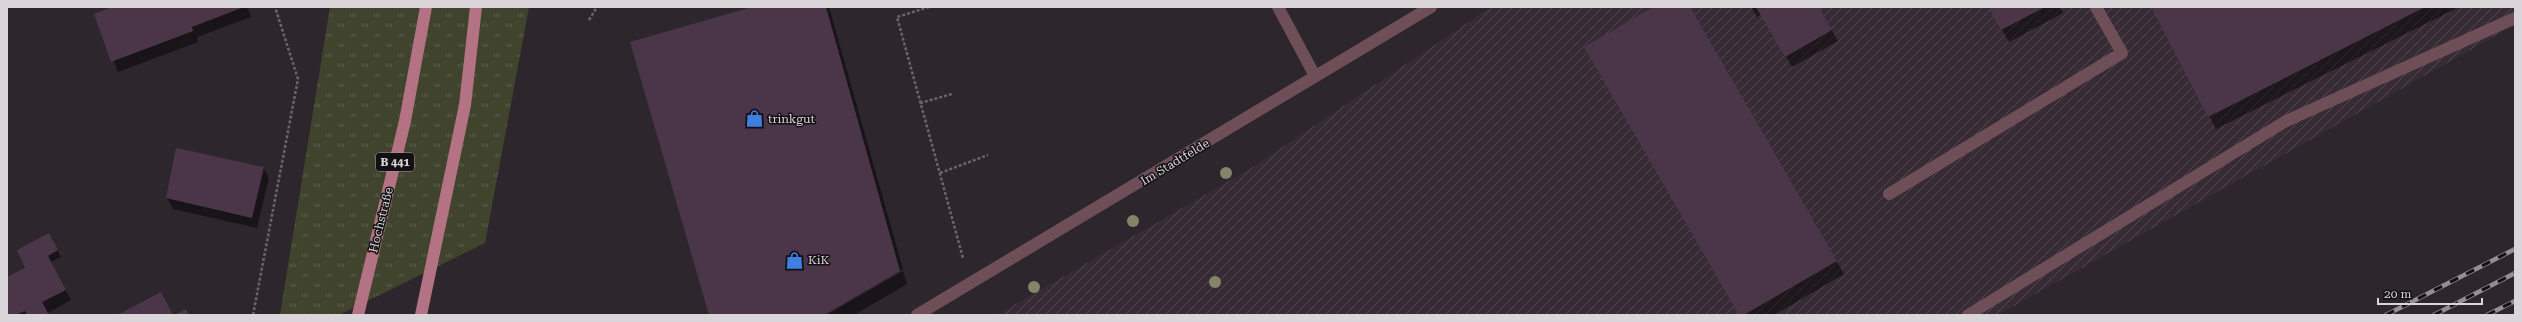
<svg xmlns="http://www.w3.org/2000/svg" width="2522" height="322" font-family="'Roboto Serif',serif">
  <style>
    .industrial { fill: url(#industrial-furrows) }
    .grass { fill: url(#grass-tufts) }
    .shadow { fill: #0007 }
    .building { fill: #4a3648 }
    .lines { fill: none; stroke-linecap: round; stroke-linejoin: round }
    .path { stroke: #6b646a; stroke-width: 2.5; stroke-dasharray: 3 2; stroke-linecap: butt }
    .minor { stroke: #6f4f57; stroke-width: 12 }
    .major { stroke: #b47384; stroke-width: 12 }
    .rail-casing { stroke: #958f94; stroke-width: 4.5 }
    .rail { stroke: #131013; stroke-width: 3; stroke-dasharray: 9; stroke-linecap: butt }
    .tree { fill: #83856a }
    .labels { text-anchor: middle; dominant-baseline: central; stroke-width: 3; stroke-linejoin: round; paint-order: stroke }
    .shield { fill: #131013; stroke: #9e9a9e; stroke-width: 1 }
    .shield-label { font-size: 11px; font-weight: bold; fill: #dad5d9 }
    .poi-label { font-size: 12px; fill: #dad5d9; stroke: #131013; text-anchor: start }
    .street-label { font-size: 12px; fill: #dad5d9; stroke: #131013 }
  </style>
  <defs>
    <pattern id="industrial-furrows" width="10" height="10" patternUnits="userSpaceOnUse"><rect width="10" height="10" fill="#372b36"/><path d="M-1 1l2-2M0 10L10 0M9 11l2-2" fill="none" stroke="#534952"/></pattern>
    <pattern id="grass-tufts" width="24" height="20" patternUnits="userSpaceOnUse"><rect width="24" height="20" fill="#40442d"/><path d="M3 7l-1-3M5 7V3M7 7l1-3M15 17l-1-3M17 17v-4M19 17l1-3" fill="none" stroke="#5b5e4b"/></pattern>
  </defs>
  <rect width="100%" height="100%" fill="#2d262c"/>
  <path class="industrial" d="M1491 7H2515V25L1998 315H997L1253 167Z"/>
  <path class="grass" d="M330 7H529L485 243 339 315H280Z"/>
  <g class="shadow">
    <path d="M114 7H247L251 17 197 37 198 42 118 72 95 15Z"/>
    <path d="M756 7H829L903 269 822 315H710Z"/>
    <path d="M1655 7H1689L1844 274 1774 315H1740Z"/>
    <path d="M1751 7H1818L1838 41 1792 67 1761 14 1757 17Z"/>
    <path d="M1989 7H2060L2063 13 2009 42Z"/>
    <path d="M2152 7H2459L2216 129Z"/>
    <path d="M177 149 263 167 269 178 257 228 173 209 167 198Z"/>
    <path d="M52 240 61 257 51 262 71 300 48 313 49 315H7V278L26 268Z"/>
    <path d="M903 271 907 284 854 315H826Z"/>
  </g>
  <g class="building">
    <path d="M112 7H244L192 27 193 31 111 62 94 14Z"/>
    <path d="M752 7H826L900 271 824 315H709L630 42Z"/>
    <path d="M1653 7H1690L1837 261 1744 315H1739L1584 47Z"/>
    <path d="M1756 7H1819L1832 30 1785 57Z"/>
    <path d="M1988 7H2045L2001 30Z"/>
    <path d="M2151 7H2425L2208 117Z"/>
    <path d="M176 148 264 167 252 218 166 198Z"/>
    <path d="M49 233 58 250 48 256 66 290 42 302 49 315H27L25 311 16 315H7V277L25 268 17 250Z"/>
    <path d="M161 292 173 315H117Z"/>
    <path d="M186 309 189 315H174Z"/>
  </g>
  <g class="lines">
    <g class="path">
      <path d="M929 7 897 17 963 258"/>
      <path d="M589 20 597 7"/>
      <path d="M920 103 952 94"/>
      <path d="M940 173 988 155"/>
      <path d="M253 315 298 79 275 7"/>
    </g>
    <g class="minor">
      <path d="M1278 7 1315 76"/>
      <path d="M1889 194 2122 53 2096 7"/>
      <path d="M917 315 1431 7"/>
      <path d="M1968 315 2286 121 2515 18"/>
    </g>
    <g class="major">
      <path d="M358 315 405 121 426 7"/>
      <path d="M421 315 465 105 476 7"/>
    </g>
    <defs>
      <g id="rail">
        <path d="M2386 315 2515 249"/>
        <path d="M2434 315 2515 273"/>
        <path d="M2487 315 2515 301"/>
      </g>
    </defs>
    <use href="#rail" class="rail-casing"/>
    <use href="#rail" class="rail"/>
  </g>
  <g class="tree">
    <circle cx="1226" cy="173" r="6"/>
    <circle cx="1133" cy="221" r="6"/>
    <circle cx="1215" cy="282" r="6"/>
    <circle cx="1034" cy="287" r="6"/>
  </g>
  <defs>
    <symbol id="shop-bare" viewBox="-9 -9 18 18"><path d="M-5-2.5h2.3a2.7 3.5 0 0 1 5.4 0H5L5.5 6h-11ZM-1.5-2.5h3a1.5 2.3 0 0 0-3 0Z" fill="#3f7fe0" stroke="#131013" stroke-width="2.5" paint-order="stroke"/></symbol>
  </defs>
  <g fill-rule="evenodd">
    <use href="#shop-bare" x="742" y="106" width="25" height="25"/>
    <use href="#shop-bare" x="782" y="248" width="25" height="25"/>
  </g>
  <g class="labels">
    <rect class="shield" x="376" y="153" width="38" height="18" rx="3"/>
    <g class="shield-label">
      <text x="395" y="162">B 441</text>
    </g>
    <g class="poi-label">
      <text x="768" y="119">trinkgut</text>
      <text x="808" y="260">KiK</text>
    </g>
    <g class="street-label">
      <text transform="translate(1175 162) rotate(-31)">Im Stadtfelde</text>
      <text transform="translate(381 220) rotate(-76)">Hochstraße</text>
    </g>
  </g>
  <rect width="2522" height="322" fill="none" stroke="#dad5d9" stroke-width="16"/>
  <path d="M2378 298v6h104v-6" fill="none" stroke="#dad5d9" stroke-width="2"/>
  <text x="2384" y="298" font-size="12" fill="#dad5d9" stroke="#131013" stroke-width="3" paint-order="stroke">20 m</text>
</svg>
